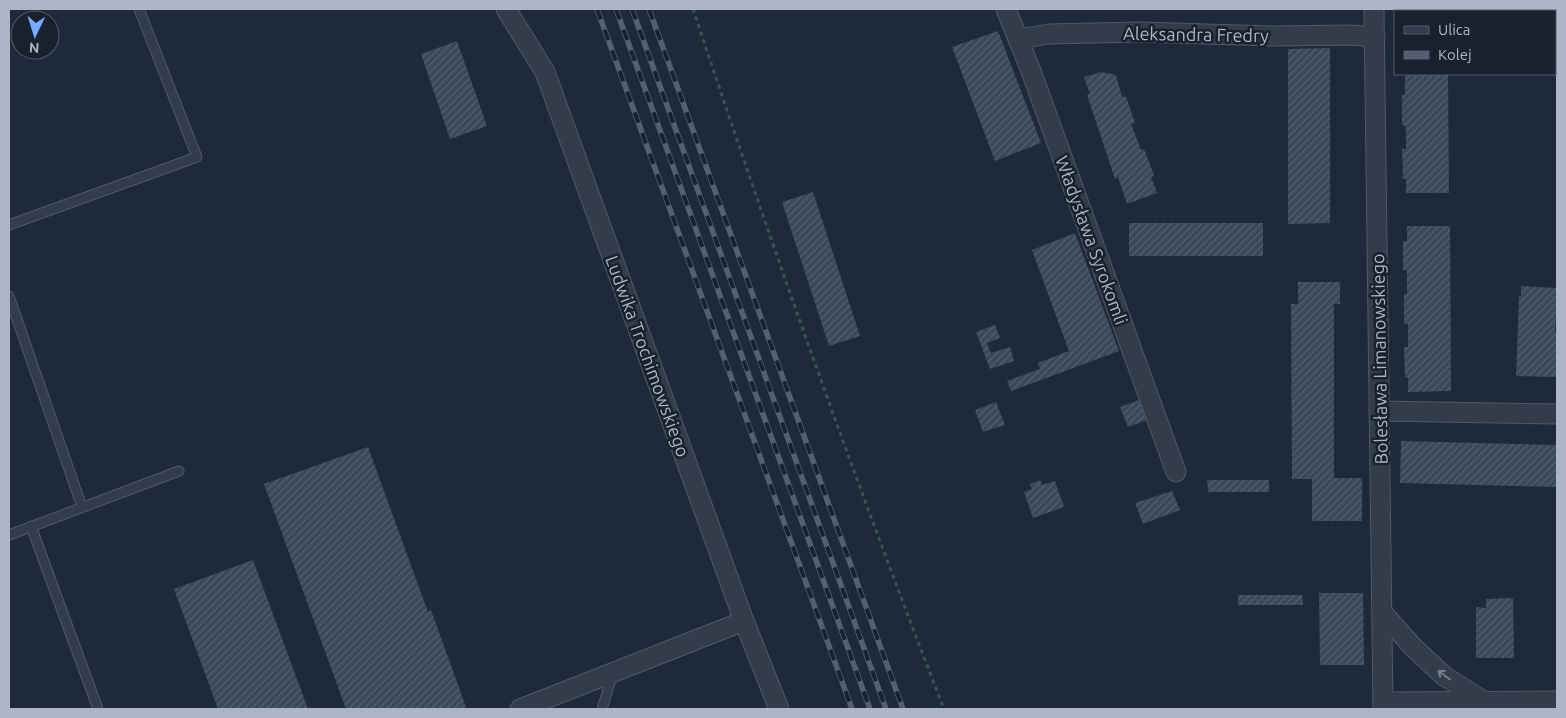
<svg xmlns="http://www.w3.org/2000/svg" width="1566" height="718" font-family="Ubuntu,sans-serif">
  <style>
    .building { fill: url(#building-hatch) }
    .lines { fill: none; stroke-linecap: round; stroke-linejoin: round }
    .service-casing { stroke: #505968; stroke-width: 11 }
    .minor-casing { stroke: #505968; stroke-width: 21 }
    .path { stroke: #3b5355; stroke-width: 3; stroke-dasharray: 4 4; stroke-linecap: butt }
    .service { stroke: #323c4a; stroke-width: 9 }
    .minor { stroke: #323c4a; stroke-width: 19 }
    .rail-casing { stroke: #546072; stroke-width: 5.5 }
    .rail { stroke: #18212e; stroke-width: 4; stroke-dasharray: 11; stroke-linecap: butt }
    .oneway { stroke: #757f8f }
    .labels { text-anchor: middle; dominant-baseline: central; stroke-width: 5; stroke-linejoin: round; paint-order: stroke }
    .street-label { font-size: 18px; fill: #acb6c7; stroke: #18212e }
  </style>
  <defs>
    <pattern id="building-hatch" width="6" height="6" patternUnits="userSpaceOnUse" patternTransform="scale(1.25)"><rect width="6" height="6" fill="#3a485a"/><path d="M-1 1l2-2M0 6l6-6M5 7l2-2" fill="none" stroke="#546070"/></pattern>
  </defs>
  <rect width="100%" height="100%" fill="#1e2a3a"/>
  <g class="building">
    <path d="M998 31 1041 143 995 161 952 47Z"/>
    <path d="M457 41 487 126 450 139 421 54Z"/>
    <path d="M1330 48V223L1288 224V49Z"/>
    <path d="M1101 72 1116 75 1122 97H1126L1135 123 1131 124 1141 150 1144 149 1154 175 1151 177 1157 193 1127 204 1118 177 1115 179 1087 95 1090 94 1084 77Z"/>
    <path d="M1405 74H1448L1449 193H1406V179H1403L1402 149H1406V126L1402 125V95H1405Z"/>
    <path d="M813 192 860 336 829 346 782 202Z"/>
    <rect x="1129" y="223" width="134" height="33"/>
    <path d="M1407 226H1450L1451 391 1408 392V377L1405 378 1404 347H1408V324H1404V294H1407V271L1403 270V241H1407Z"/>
    <path d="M1075 233 1119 351 1011 391 1007 381 1040 369 1038 363 1069 351 1032 250Z"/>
    <path d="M1298 282H1340V304H1334V478H1362V521H1312V479H1292L1291 304H1298Z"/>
    <path d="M1521 286 1557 288 1555 332H1557V377L1516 376 1519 296H1521Z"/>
    <path d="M995 325 1000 338 987 343 991 353 1010 347 1014 361 990 369 976 332Z"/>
    <path d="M1139 400 1147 420 1128 427 1120 407Z"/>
    <path d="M996 402 1005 425 983 432 975 410Z"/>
    <path d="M1401 441 1557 445V487L1400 483Z"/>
    <path d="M368 447 428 612 431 610 466 707 460 709H346L264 484Z"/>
    <path d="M1040 480 1042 485 1055 481 1064 507 1033 518 1024 492 1032 489 1030 484Z"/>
    <path d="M1207 480H1269V492H1208Z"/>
    <path d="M1172 491 1180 510 1143 524 1135 503Z"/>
    <path d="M253 560 308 709H218L174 589Z"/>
    <path d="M1319 593H1363L1364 665H1320Z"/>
    <path d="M1238 595H1302L1303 605H1238Z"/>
    <path d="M1513 598 1514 658H1476V607L1486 608V599Z"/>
  </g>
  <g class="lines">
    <defs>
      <g id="service">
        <path d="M9 225 197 157 139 9"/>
        <path d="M9 296 82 507"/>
        <path d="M31 526 98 709"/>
        <path d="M9 535 179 471"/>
        <path d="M602 709 613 673"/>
      </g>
      <g id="minor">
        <path d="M506 9 545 72 744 621 779 709"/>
        <path d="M1006 9 1031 71 1176 472"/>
        <path d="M1374 9 1383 709"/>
        <path d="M1018 39 1049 34 1140 32 1274 36 1349 35 1375 37"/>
        <path d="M1379 411 1557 414"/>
        <path d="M1382 612 1413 647 1444 676 1485 702"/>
        <path d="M1383 702 1557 701"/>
        <path d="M520 709 744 621"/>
      </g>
    </defs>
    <use href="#service" class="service-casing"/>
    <use href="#minor" class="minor-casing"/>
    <path class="path" d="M693 9C771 244 854 478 944 709"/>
    <use href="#service" class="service"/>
    <use href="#minor" class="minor"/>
    <defs>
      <g id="rail">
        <path d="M597 9 852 709"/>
        <path d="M616 9 870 709"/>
        <path d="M632 9 886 709"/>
        <path d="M649 9 903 709"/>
      </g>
    </defs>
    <use href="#rail" class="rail-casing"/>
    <use href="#rail" class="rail"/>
  </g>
  <defs><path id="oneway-shaft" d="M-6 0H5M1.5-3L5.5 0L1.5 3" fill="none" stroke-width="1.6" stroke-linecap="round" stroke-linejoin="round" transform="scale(1.25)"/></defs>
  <use class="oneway" href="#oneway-shaft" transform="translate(1444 675) rotate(-143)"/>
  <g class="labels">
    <g class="street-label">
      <text transform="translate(1196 34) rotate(1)">Aleksandra Fredry</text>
      <text transform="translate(1092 240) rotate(70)">Władysława Syrokomli</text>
      <text transform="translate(648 356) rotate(70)">Ludwika Trochimowskiego</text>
      <text transform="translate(1379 359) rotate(-91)">Bolesława Limanowskiego</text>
    </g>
  </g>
  <rect width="1566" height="718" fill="none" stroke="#acb6c7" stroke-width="20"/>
  <rect x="1394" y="10" width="162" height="65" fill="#18212e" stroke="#535d6b"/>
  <rect x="1404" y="26" width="25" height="8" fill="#323c4a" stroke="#535d6b"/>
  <text x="1438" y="35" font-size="15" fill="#acb6c7">Ulica</text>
  <rect x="1404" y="51" width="25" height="8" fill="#546072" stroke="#535d6b"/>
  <text x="1438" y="60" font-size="15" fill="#acb6c7">Kolej</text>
  <g transform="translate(35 35) rotate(184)"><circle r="24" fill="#18212e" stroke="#535d6b"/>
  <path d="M0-4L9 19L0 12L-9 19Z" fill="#79abff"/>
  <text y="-8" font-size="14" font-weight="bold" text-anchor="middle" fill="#acb6c7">N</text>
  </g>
</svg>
